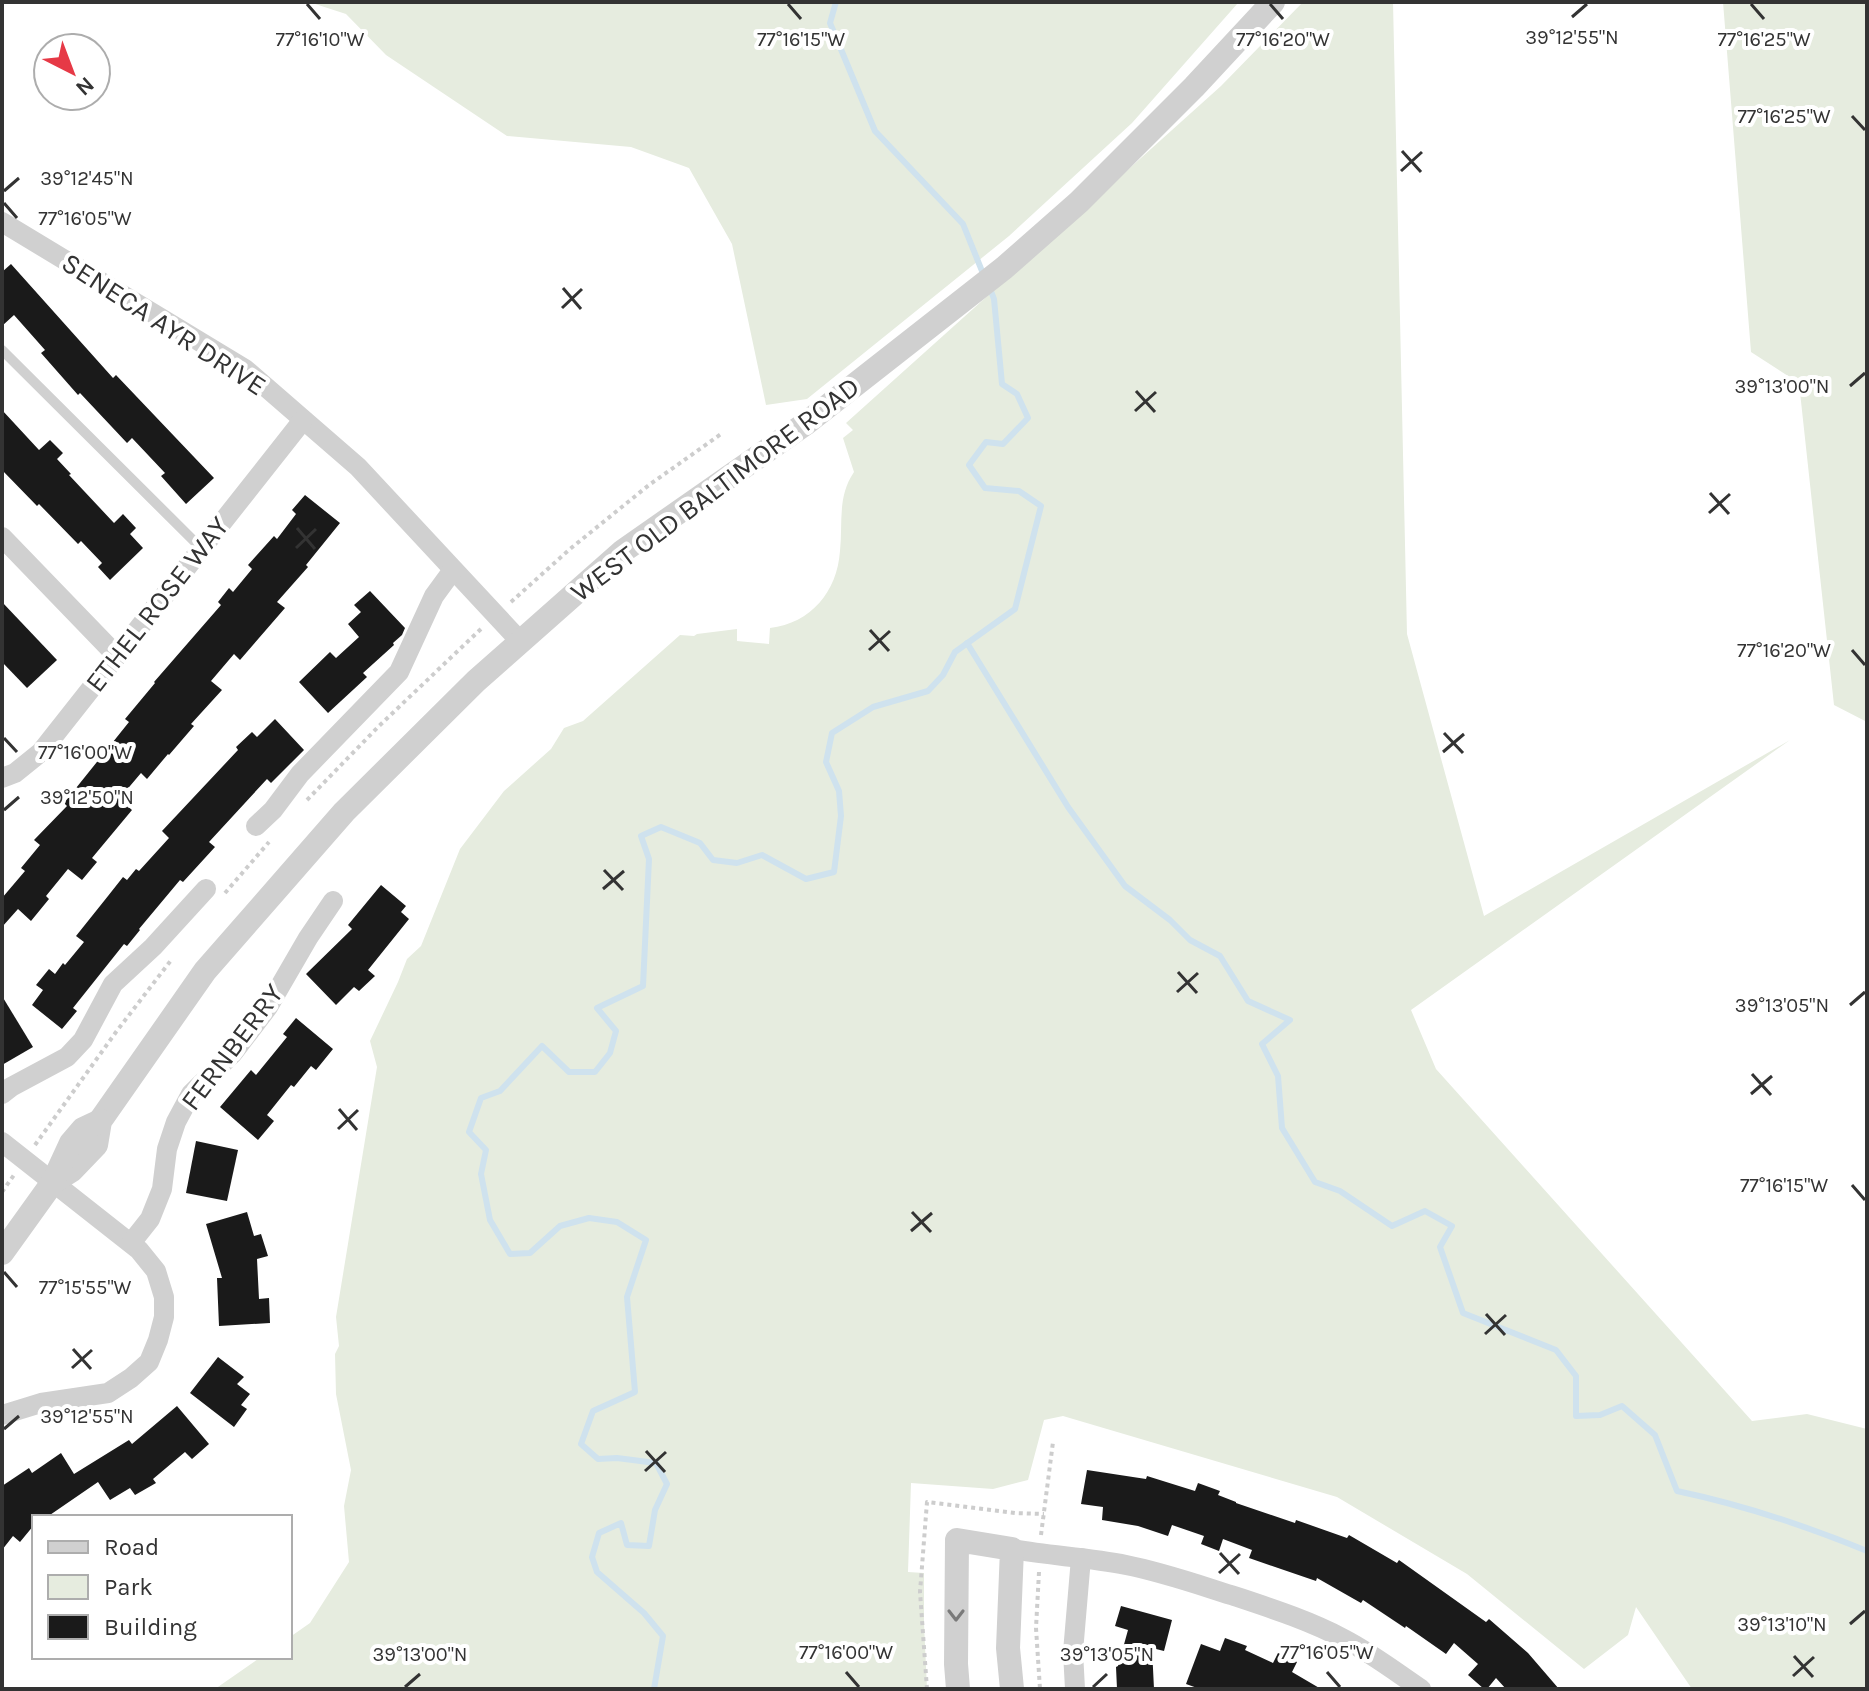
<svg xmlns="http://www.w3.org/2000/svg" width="1869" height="1691" font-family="Karla,sans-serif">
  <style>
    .green { fill: #e6ecdf }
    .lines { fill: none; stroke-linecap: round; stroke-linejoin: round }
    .stream { stroke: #cfe2ee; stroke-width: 6 }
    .building { fill: #1a1a1a }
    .path { stroke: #cdcdcd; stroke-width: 4; stroke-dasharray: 4 4; stroke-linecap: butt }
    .service { stroke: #d0d0d0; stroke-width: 10 }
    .minor { stroke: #d0d0d0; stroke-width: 20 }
    .tertiary { stroke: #d0d0d0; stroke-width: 24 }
    .oneway { stroke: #7a7a7a }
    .ticks { fill: none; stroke: #333; stroke-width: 3 }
    .labels { text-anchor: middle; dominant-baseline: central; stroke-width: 8; stroke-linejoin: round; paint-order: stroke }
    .street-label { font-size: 28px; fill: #333; stroke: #fff }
    .ticks-label { font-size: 20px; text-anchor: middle; fill: #333; stroke: #fff; stroke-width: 8; stroke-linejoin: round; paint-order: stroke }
  </style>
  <rect width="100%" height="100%" fill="#fff"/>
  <g class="green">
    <path d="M309 2H1237L1238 3 1132 123 1009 236 807 399 766 405 732 244 689 168 631 147 507 136 386 55 346 14Z"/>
    <path d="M1303 2H1393L1407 634 1484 916 1790 740 1411 1010 1436 1069 1752 1421 1807 1414 1867 1429V1689H1692L1636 1607 1628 1635 1584 1669 1467 1574 1337 1497 1063 1416 1044 1420 1028 1480 993 1489 911 1483 908 1572 924 1573V1623L927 1689H215L261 1657H290V1637L310 1623 349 1562 344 1506 351 1470 336 1394 335 1354 339 1346 336 1317 375 1079 377 1067 370 1041 398 982 407 959 421 946 460 849 504 791 551 749 564 728 583 721 680 635 694 636 697 634 737 629V641L769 644 770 628C811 623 837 592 840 551 843 523 837 497 854 472L843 438 853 430 846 423 1221 86Z"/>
    <path d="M1723 2H1867V722L1834 705 1799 383 1751 352Z"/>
  </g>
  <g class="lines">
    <g class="stream">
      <path d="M836 2 830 23 875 131 963 224 984 276"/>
      <path d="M967 643 1068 807 1125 886 1170 920 1190 940 1220 956 1248 1001 1290 1020 1262 1044 1278 1076 1282 1128 1315 1182 1340 1191 1392 1226 1425 1211 1452 1226 1440 1247 1463 1313 1556 1350 1576 1376V1416L1600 1415 1622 1406 1655 1435 1677 1491C1743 1505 1804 1525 1867 1551"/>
      <path d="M654 1689 663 1636 644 1613 597 1572 592 1557 599 1533 621 1523 627 1545 649 1546 655 1510 667 1484 656 1463 617 1458 598 1459 581 1444 593 1411 635 1392 627 1297 646 1240 617 1222 589 1218 560 1226 530 1253 510 1254 490 1220 481 1174 486 1150 469 1132 481 1098 500 1091 542 1046 569 1072H595L610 1053 616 1031 597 1008 643 986 649 859 641 836 661 827 700 843 713 860 737 863 762 855 806 879 834 872 841 816 839 791 826 762 832 733 873 707 928 691 943 675 955 652 1015 609 1041 506 1019 491 985 488 969 465 986 442 1003 444 1028 418 1017 394 1002 384 994 299 989 286"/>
    </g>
  </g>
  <g class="building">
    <path d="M11 264 113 378 116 375 214 478 186 504 161 476 165 473 132 438 127 443 80 393 78 395 41 353 45 350 14 315 2 326V272Z"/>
    <path d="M2 410 39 450 50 440 63 453 57 459 71 474 69 475 114 523 123 514 136 528 130 534 143 548 110 580 98 567 102 563 81 541 78 544 39 504 37 506 2 470Z"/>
    <path d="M305 495 340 523 306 565 308 567 277 602 285 608 240 660 234 654 211 681 222 690 191 724 194 726 169 755 168 754 147 779 141 773 119 799 132 810 92 858 97 862 82 880 68 869 46 896 49 899 31 921 18 909 2 927V898L25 871 21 868 40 845 34 840 67 806 64 803 129 722 125 719 155 683 154 682 221 605 218 602 229 588 233 592 252 569 248 565 274 536 277 539 296 514 292 510Z"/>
    <path d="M370 591 405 628 402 635 393 643 394 645 363 673 367 677 328 713 299 682 330 652 336 658 359 637 348 624 361 612 354 605Z"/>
    <path d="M2 602 57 660 27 688 2 662Z"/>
    <path d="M275 719 304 750 271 783 267 779 209 842 215 847 183 882 180 880 139 929 140 930 127 946 124 944 73 1008 77 1011 62 1029 32 1005 43 990 36 985 49 969 55 974 63 963 65 965 84 942 76 936 108 896 123 877 127 880 136 869 139 871 169 838 162 831 238 750 236 747 252 732 257 737Z"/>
    <path d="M381 885 406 906 401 912 409 919 368 970 375 976 359 991 354 987 336 1005 306 974 352 929 348 925Z"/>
    <path d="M2 996 33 1047 2 1065Z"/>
    <path d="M296 1018 333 1049 316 1070 311 1066 294 1087 291 1085 267 1115 274 1121 258 1140 220 1107 251 1070 256 1075 287 1037 283 1034Z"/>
    <path d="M196 1141 238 1150 227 1201 186 1193Z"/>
    <path d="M247 1212 254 1236 261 1234 268 1256 257 1259 259 1299 269 1298 270 1323 219 1326 217 1278H222L206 1224Z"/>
    <path d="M218 1357 244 1377 237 1384 250 1394 241 1405 247 1409 234 1427 190 1393Z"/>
    <path d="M177 1406 209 1444 192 1459 185 1452 153 1479 156 1483 135 1495 130 1488 110 1500 98 1482 47 1517H34V1525L20 1542 13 1536 2 1550V1486L29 1468 32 1473 61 1453 74 1474 129 1440 132 1444Z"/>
    <path d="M1087 1470 1146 1479 1147 1476 1195 1491 1198 1483 1220 1491 1218 1495 1236 1502V1503L1295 1523 1296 1520 1347 1538 1349 1535 1397 1563 1399 1560 1486 1622 1489 1619 1528 1653 1559 1689H1506L1496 1678 1487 1689H1484L1468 1675 1478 1664 1454 1643 1446 1654 1406 1626 1405 1628 1363 1600 1361 1603 1317 1578 1316 1581 1249 1558 1252 1550 1223 1539 1219 1551 1201 1544 1204 1536 1172 1525 1168 1536 1138 1526 1102 1520 1103 1507 1081 1504Z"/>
    <path d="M1121 1606 1172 1620 1164 1651 1152 1648 1154 1689H1117L1116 1667 1118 1666 1128 1630 1115 1626Z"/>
    <path d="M1225 1638 1247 1646 1245 1650 1273 1663 1278 1653 1297 1662 1292 1672 1321 1689H1200L1186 1684 1201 1644 1220 1651Z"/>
  </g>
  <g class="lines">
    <g class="path">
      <path d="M511 602 570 549 649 485 721 434"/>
      <path d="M307 800 379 726 483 627"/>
      <path d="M225 893 269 842"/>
      <path d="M35 1145 116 1032 172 959"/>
      <path d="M2 1192 14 1175"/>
      <path d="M1041 1535 1053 1442"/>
      <path d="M1039 1572 1036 1628 1040 1689"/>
      <path d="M927 1689 920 1592 927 1502 1015 1513 1044 1514"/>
    </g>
    <path class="service" d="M2 350 201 548"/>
    <g class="minor">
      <path d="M2 222 245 369 358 467 520 641"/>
      <path d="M2 537 117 656"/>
      <path d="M2 778 15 773 41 752 303 420"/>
      <path d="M256 826 273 810 300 774 399 672 434 596 453 570"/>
      <path d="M2 1094 11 1087 67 1057 83 1040 113 984 153 947 206 889"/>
      <path d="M2 1142 139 1250 156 1271 164 1297V1317L158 1340 149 1362 131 1378 108 1393 41 1403 2 1415"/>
      <path d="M131 1243 150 1219 162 1189 167 1149 176 1122 191 1094 233 1053 268 1007 308 938 333 901"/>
      <path d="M1012 1549C1049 1556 1088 1557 1126 1565 1162 1572 1196 1584 1231 1595 1270 1608 1308 1620 1344 1639 1371 1653 1396 1672 1421 1689"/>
      <path d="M1075 1689 1073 1652 1081 1558"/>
    </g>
    <g class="tertiary">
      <path d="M53 1182 72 1170 96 1145 100 1121 205 971 344 812 476 681 623 551 805 424 1004 268 1079 202 1194 87 1273 2"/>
      <path d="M2 1253 53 1182 71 1143 83 1129 100 1121"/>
      <path d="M958 1689 956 1664 957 1540 1012 1549 1008 1648 1012 1689"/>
    </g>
  </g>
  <defs><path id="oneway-chevron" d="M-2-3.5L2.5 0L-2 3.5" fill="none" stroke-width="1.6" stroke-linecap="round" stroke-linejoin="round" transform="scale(2)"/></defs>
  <use class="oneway" href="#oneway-chevron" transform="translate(956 1615) rotate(90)"/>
  <path class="ticks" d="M307 4 320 19M788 4 801 19M1270 4 1283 19M1751 4 1764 19M1572 17 1587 4M1852 116 1865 130M1402 151 1421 172M1401 171 1422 152M4 191 19 178M4 203 17 218M563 288 581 309M562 308 582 289M1850 386 1865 373M1136 391 1155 412M1135 411 1156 392M1710 493 1729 514M1709 513 1730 494M297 528 315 549M296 548 316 529M870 630 889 651M869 650 890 631M1852 650 1865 665M1444 733 1463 753M4 738 17 752M1443 752 1464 734M4 810 19 797M604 870 623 890M603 889 624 871M1178 972 1197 993M1177 992 1198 973M1850 1005 1865 992M1752 1074 1771 1095M1751 1094 1772 1076M339 1109 357 1130M338 1129 358 1110M1852 1185 1865 1200M912 1212 931 1232M911 1231 932 1213M4 1272 17 1287M1486 1314 1505 1335M1485 1334 1506 1315M73 1349 91 1369M72 1368 92 1350M4 1429 19 1416M646 1451 665 1472M645 1471 666 1452M1220 1553 1239 1574M1219 1573 1240 1554M1850 1624 1865 1611M1794 1656 1813 1677M846 1672 859 1687M1327 1672 1340 1687M1793 1676 1814 1657M405 1687 420 1674M1093 1687 1107 1674"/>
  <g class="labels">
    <g class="street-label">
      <text transform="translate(164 324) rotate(33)">SENECA AYR DRIVE</text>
      <text transform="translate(715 489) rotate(-37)">WEST OLD BALTIMORE ROAD</text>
      <text transform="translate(157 604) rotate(-52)">ETHEL ROSE WAY</text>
      <text transform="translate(232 1047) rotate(-53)">FERNBERRY</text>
    </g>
  </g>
  <g class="ticks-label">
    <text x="1572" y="44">39°12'55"N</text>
    <text x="320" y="46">77°16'10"W</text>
    <text x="801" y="46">77°16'15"W</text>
    <text x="1283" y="46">77°16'20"W</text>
    <text x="1764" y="46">77°16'25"W</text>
    <text x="1784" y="123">77°16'25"W</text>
    <text x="87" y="185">39°12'45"N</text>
    <text x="85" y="225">77°16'05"W</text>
    <text x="1782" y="393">39°13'00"N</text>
    <text x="1784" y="657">77°16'20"W</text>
    <text x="85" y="759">77°16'00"W</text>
    <text x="87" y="804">39°12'50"N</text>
    <text x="1782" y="1012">39°13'05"N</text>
    <text x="1784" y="1192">77°16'15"W</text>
    <text x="85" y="1294">77°15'55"W</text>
    <text x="87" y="1423">39°12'55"N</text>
    <text x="1782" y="1631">39°13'10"N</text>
    <text x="846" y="1659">77°16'00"W</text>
    <text x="1327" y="1659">77°16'05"W</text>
    <text x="420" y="1661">39°13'00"N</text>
    <text x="1107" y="1661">39°13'05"N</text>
  </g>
  <rect width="1869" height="1691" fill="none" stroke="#333333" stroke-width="8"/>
  <rect x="32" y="1515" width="260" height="144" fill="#ffffff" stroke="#adadad" stroke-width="2"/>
  <rect x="48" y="1541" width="40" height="12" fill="#d0d0d0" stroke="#adadad" stroke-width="2"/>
  <text x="104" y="1555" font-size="24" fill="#333333">Road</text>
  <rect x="48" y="1575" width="40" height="24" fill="#e6ecdf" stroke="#adadad" stroke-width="2"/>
  <text x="104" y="1595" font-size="24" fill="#333333">Park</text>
  <rect x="48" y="1615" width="40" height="24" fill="#1a1a1a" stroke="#adadad" stroke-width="2"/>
  <text x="104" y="1635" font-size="24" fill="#333333">Building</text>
  <g transform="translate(72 72) rotate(138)"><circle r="38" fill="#ffffff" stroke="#adadad" stroke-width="2"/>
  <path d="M0-6L14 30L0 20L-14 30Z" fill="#e63946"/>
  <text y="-12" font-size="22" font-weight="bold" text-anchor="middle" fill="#333333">N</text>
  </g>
</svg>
